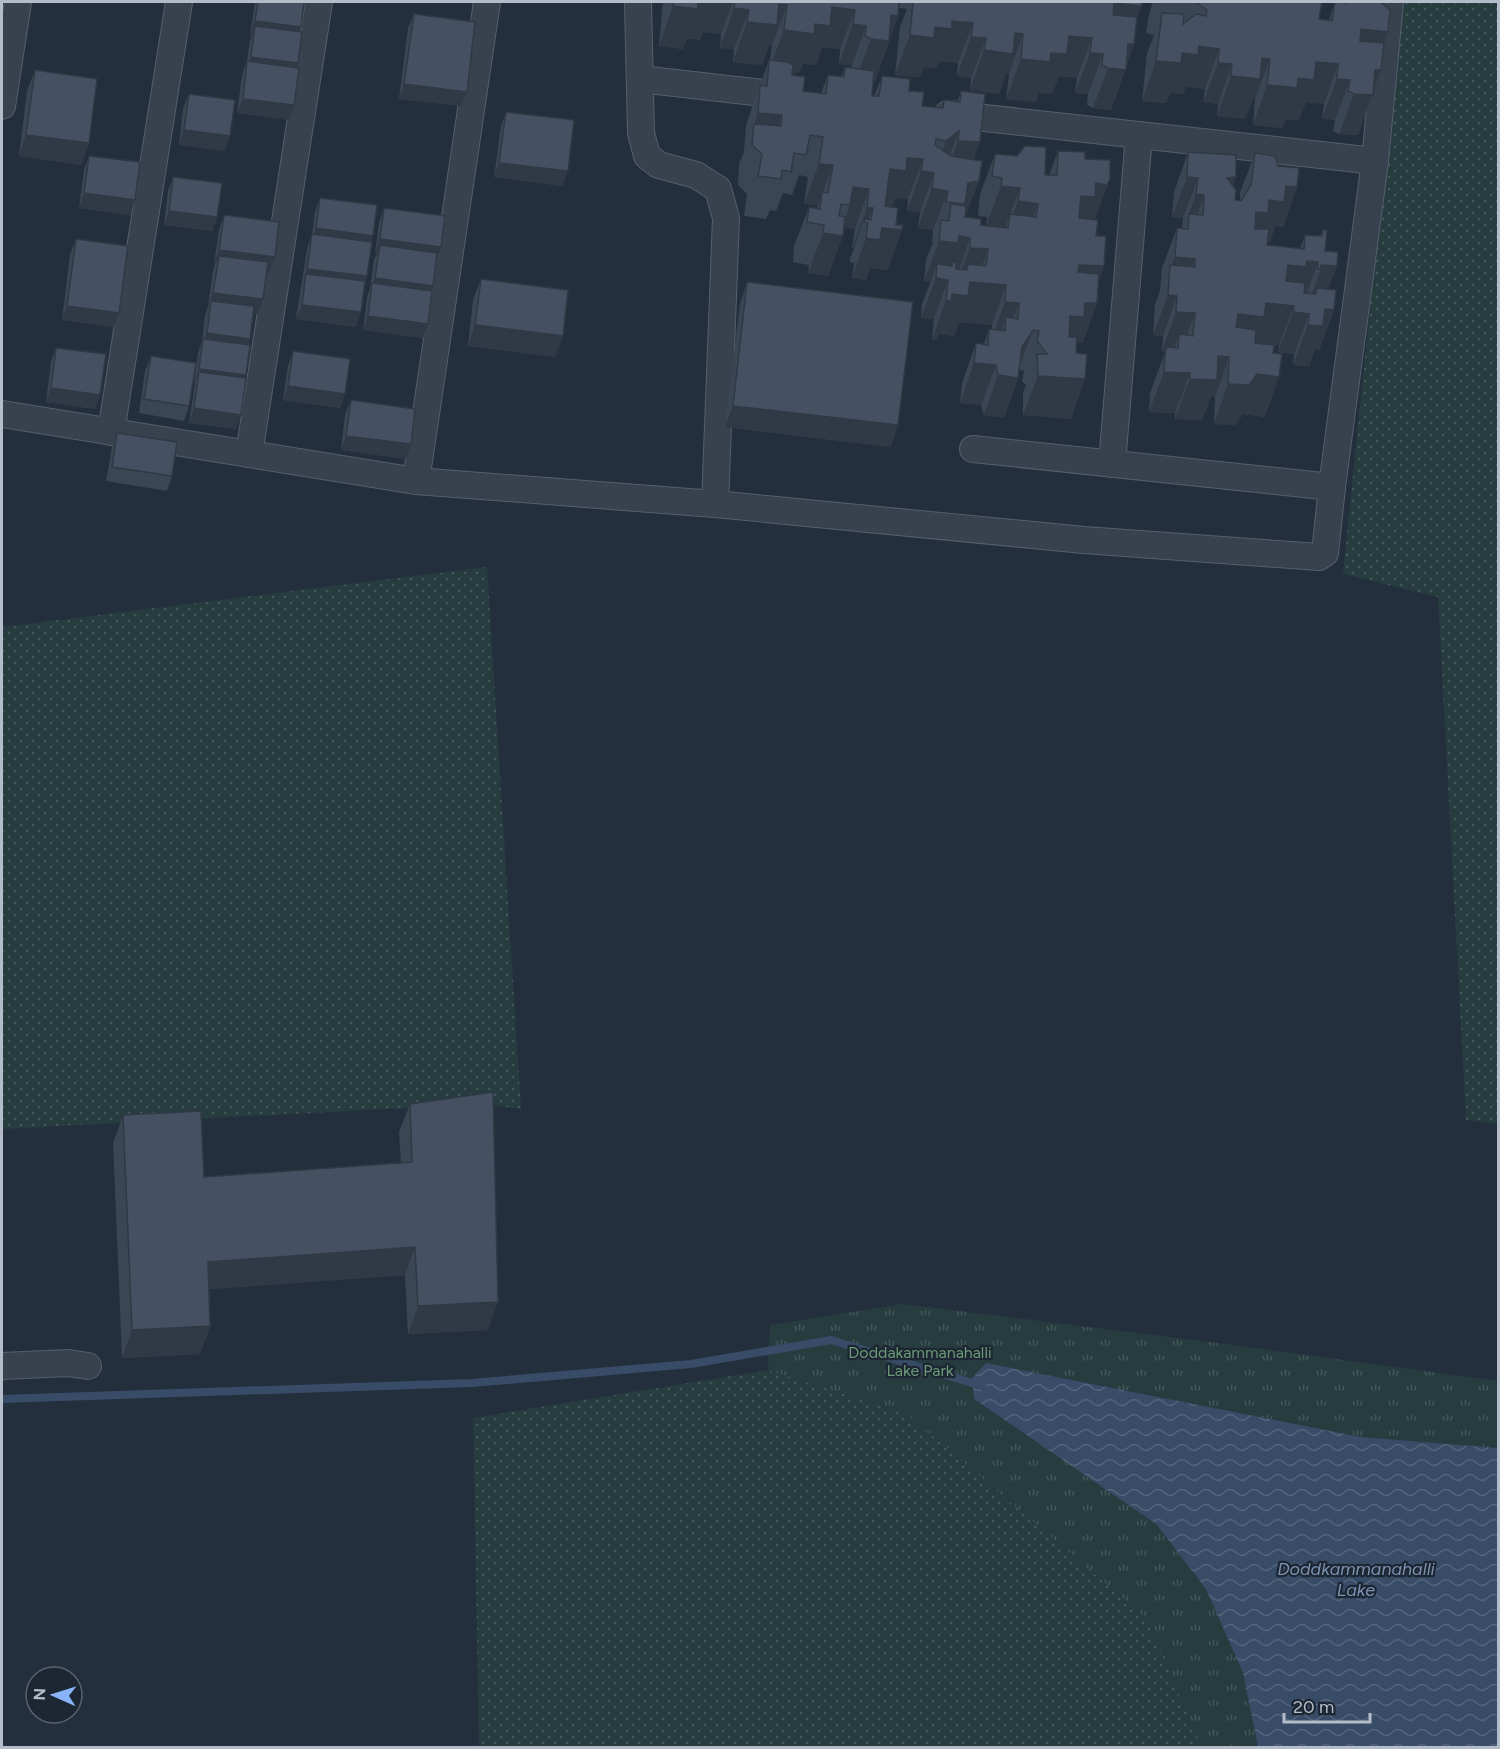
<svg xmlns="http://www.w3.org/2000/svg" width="1500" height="1749" font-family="Figtree,sans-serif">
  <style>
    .grass { fill: url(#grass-dots) }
    .park { fill: url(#park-tufts) }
    .water { fill: url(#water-waves) }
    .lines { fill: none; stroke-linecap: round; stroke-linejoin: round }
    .stream { stroke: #394c67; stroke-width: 8 }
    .street-casing { stroke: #565f6c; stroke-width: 28 }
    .street { stroke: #38414e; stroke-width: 26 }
    .wall { fill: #3b4654; fill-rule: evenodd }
    .shaded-wall { fill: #303945 }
    .building { fill: #455162; stroke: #303945; stroke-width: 1.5 }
    .labels { text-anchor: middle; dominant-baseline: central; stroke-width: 4.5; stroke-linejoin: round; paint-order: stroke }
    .park-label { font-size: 16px; fill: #6b9a76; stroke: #1d2633 }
    .water-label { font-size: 18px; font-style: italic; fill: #7c92b1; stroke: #1d2633 }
  </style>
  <defs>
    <pattern id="grass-dots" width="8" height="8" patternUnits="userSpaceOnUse" patternTransform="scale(1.5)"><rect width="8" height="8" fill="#263c3f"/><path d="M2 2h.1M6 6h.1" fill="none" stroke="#435659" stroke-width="1.8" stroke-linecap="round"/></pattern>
    <pattern id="park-tufts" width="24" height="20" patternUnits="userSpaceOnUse" patternTransform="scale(1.5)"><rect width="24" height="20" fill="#263c3f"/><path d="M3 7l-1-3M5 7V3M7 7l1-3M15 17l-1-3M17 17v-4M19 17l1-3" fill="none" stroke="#435659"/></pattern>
    <pattern id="water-waves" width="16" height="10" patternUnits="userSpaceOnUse" patternTransform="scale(1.5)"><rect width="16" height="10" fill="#394c67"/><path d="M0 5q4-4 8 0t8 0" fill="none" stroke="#53647b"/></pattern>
  </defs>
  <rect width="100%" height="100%" fill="#242f3e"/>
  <g class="grass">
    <path d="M1401 2H1498V1124L1466 1120 1438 597 1343 574Z"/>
    <path d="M487 567 521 1109 484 1104 2 1129V627Z"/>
    <path d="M768 1370 907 1414 1145 1617 1202 1747H479L473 1418Z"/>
  </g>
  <path class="park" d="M902 1304 1233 1345 1498 1381V1448L1361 1437 986 1363 972 1378 974 1399 1156 1524 1206 1588 1243 1673 1258 1747H1202L1145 1617 907 1414 768 1370 770 1325Z"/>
  <path class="water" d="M986 1363 1361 1437 1498 1448V1747H1258L1243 1673 1206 1589 1156 1524 974 1399 972 1378Z"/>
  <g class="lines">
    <path class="stream" d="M2 1399 472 1383 691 1364 831 1340 982 1386"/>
    <defs>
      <g id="street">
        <path d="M638 2 641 133 647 156 659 165 696 175 718 189 726 218 715 504"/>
        <path d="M640 79 790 96"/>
        <path d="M2 106 18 2"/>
        <path d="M948 114 1375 161"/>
        <path d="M2 414 416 481 715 504 1084 540 1319 557 1325 553 1332 487 1375 161 1390 2"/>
        <path d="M111 432 179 2"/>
        <path d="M973 449 1332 487"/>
        <path d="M249 454 319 2"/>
        <path d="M1112 464 1139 135"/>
        <path d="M416 481 487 2"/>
        <path d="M2 1366 68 1363 88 1366"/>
      </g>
    </defs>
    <use href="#street" class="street-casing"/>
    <use href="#street" class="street"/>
  </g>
  <g class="wall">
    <path d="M255 2H306L304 6 301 27 299 31 296 67 289 120 237 113 242 75 247 61 250 40 252 36 250 35Z"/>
    <path d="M663 2H899L898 16 875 81H873L872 96H874L882 76 909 91 922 106 941 108 944 100 957 102 961 91 974 160 965 217 981 225 986 226 987 217 978 216 980 194 995 154 1045 175H1049L1058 151 1085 159 1095 220 1096 236 1104 266 1099 280 1083 343H1077L1071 419 1023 415V393L1026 385 1022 381 1024 371 1019 370 1018 378 1004 418 984 415 981 405 960 403 962 383 976 343 984 344 989 329H992V325L959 322 954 336 939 334 937 340H932L934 319 921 318 922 304 931 281H924L926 260 933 242 932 241 933 230 918 228 920 212 907 211 908 199 896 198 892 207 888 270 870 268 866 280 852 278 854 263 850 262V259L854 248H852L855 229 844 227 828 276 808 273 809 265 793 262 794 246 809 207 817 208 818 205 804 204 808 177 799 175 792 195 783 193 776 211 770 210 766 219 744 216 747 194 738 185 739 164 744 152 746 125 769 60H770L772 45H769L762 65 733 62 734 49 720 48 721 34 703 32 700 40 687 38 683 49 659 46ZM822 47 840 49 839 64 852 65 851 68 845 67 841 77 828 75 821 93 803 91 792 75V73H799L803 64 816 65Z"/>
    <path d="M900 2H1142L1137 18 1134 44 1111 110 1093 108 1087 105 1088 94 1075 93 1077 78 1059 76 1052 94 1039 93 1036 102 1006 99 1009 74 1006 73 999 94 970 90 971 78 957 76 958 63 940 61 937 68 924 67 920 77 895 75 900 27 907 9 899 8Z"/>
    <path d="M1153 2H1322L1319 19 1329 20 1335 2H1380L1388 32 1384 44 1381 70 1358 135 1339 134 1333 131 1335 120 1322 118 1324 104 1306 102 1299 120 1286 119 1282 128 1253 125 1255 99H1253L1245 119 1217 116 1218 104 1203 102 1205 89 1186 86 1183 94 1170 93 1166 103 1142 101 1147 53 1154 35 1146 33 1149 14Z"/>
    <path d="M414 14 461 106 399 99 408 28Z"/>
    <path d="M35 70 89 143 81 165 19 156 27 91Z"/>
    <path d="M189 94 225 151 179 145 183 108Z"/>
    <path d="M506 112 568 171 562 186 494 177 501 126Z"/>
    <path d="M1188 152 1236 177 1233 186 1235 200 1240 201V193L1255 153 1278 166 1297 187 1283 227 1275 226 1270 242 1268 241 1267 245 1300 248 1305 235 1320 236 1323 230 1329 289 1334 310 1319 350 1315 349 1309 366 1293 365 1294 354 1278 352 1279 345H1274L1265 417 1243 414 1235 425 1214 424 1215 397 1211 396 1202 420 1175 419V413L1149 412 1150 393 1165 352 1162 351 1163 336 1153 335 1155 305 1160 291 1162 268 1177 228H1182L1183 218 1172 217 1174 192Z"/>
    <path d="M89 156 130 215 79 208 84 170Z"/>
    <path d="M173 177 217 217 212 231 164 225 168 191Z"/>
    <path d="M320 198 373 236 371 242 365 283 356 327 296 319 307 249 312 234 315 212Z"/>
    <path d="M384 208 436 261 423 338 363 330 367 297 370 288 374 259 377 254 375 253 379 223Z"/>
    <path d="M224 215 275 257 269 272 267 271 263 299 258 314 254 313 250 339 248 345 245 378 236 429 189 423 195 383H194L198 353 202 341 205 315 208 307 213 270 215 265 214 264 219 230Z"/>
    <path d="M76 239 114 327 62 320 70 254Z"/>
    <path d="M481 279 563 336 555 357 468 346 473 300Z"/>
    <path d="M747 282 891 447 725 427 740 304Z"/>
    <path d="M56 348 100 395 95 409 46 402 51 362Z"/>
    <path d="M293 351 340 408 283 400 288 366Z"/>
    <path d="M151 356 189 406 184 421 139 413 145 371Z"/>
    <path d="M351 400 411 444 406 459 341 450 345 415Z"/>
    <path d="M117 433 172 476 167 491 106 481 112 447Z"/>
    <path d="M410 1104 488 1330 408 1334 405 1275 209 1289 210 1326 200 1354 122 1358 113 1143 123 1115 204 1177 401 1163 399 1132Z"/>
  </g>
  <g class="shaded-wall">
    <path d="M697 2H733L721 34 703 32 700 40 687 38 683 49 659 46 673 6Z"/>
    <path d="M1114 3 1141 6 1127 45 1100 43Z"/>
    <path d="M779 4 787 5 772 45H769L762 65 733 62 747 22Z"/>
    <path d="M832 7 855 10 840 49 822 47 816 65 803 64 799 73 769 70 784 30 815 24Z"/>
    <path d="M734 8 749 10 734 49 720 48Z"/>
    <path d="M891 15 898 16 875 81 856 79 871 39Z"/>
    <path d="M255 21 301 27 296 41 255 26 252 36 250 35Z"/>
    <path d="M952 21 973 23 958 63 940 61 937 68 924 67 920 77 895 75 910 35Z"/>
    <path d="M853 24 866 26 852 65 839 64Z"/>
    <path d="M1361 29 1388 32 1374 71 1346 69Z"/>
    <path d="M1015 33 1023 34 1009 74 1006 73 999 94 970 90 984 50Z"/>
    <path d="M1069 36 1092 38 1077 78 1059 76 1052 94 1039 93 1036 102 1006 99 1021 59 1051 53Z"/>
    <path d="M971 37 986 38 971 78 957 76Z"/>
    <path d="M1128 44H1134L1111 110 1093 108 1108 68Z"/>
    <path d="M1199 46 1219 49 1205 89 1186 86 1183 94 1170 93 1166 103 1142 101 1156 61 1182 53Z"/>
    <path d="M1090 53 1103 54 1088 94 1075 93Z"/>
    <path d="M251 57 298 63 292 77 246 71Z"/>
    <path d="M1262 58 1270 59 1255 99H1253L1245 119 1217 116 1231 76Z"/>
    <path d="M1316 62 1338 64 1324 104 1306 102 1299 120 1286 119 1282 128 1253 125 1267 85 1298 78Z"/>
    <path d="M1218 63 1232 64 1218 104 1203 102Z"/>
    <path d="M1375 70H1381L1358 135 1339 134 1354 94Z"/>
    <path d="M1337 79 1350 80 1335 120 1322 118Z"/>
    <path d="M404 84 467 92 461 106 399 99Z"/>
    <path d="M243 99 294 105 289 120 237 113Z"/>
    <path d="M758 113 782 115 767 155 754 125Z"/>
    <path d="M184 130 230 136 225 151 179 145Z"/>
    <path d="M959 131 944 171 934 173 946 141Z"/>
    <path d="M26 135 89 143 81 165 19 156Z"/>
    <path d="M958 141 980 142 966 181H944Z"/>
    <path d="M907 158 923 159 908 199 896 198 891 211 875 209 890 169Z"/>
    <path d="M499 163 568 171 562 186 494 177Z"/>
    <path d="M819 164 833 165 818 205 804 204Z"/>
    <path d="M921 171 934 173 920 212 907 211Z"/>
    <path d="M1187 177 1198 178 1183 218 1172 217Z"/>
    <path d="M1236 177 1222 217 1227 178Z"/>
    <path d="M1110 179 1093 225 1066 236 1081 196 1096 183Z"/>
    <path d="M979 181 964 220 959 222 965 204 968 183Z"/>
    <path d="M1001 186 1020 188 1005 228 986 226Z"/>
    <path d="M1286 186 1297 187 1283 227 1275 226 1270 242 1258 241 1253 253 1256 212Z"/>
    <path d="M853 187 869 189 855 229 842 227 850 205Z"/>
    <path d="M932 188 948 191 933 230 918 228Z"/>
    <path d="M84 193 135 200 130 215 79 208Z"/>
    <path d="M1196 194 1204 195 1190 235 1188 229 1189 214 1182 234Z"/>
    <path d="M1018 201 1038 204 1023 243 1003 241Z"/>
    <path d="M867 208H873L867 223 864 219 854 248H852Z"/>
    <path d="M169 211 217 217 212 231 164 225Z"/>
    <path d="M316 228 373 236 368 250 311 243Z"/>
    <path d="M882 228 902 230 888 270 870 268 866 280 852 278 866 238Z"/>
    <path d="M823 233 843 236 828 276 808 273Z"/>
    <path d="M959 236 970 238 956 278 952 266 953 262 947 277 948 280 934 319 921 318 936 278 937 264 931 281H924L939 241Z"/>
    <path d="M380 239 441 247 436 261 380 245 377 254 375 253Z"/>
    <path d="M970 248 988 249 976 283 1006 285 992 325 959 322 954 336 939 334 937 340H932L946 300 950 301 952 294 965 296 967 289 960 288 967 270 968 264 959 288 955 287Z"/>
    <path d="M219 250 275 257 269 272 217 265 219 256 215 265 214 264Z"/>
    <path d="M1175 257 1195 259 1181 299 1177 296 1163 336 1153 335 1168 295 1169 271Z"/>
    <path d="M1307 261 1318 262 1304 302 1294 306 1279 345 1255 343 1224 354 1238 314 1266 303 1288 265Z"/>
    <path d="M1079 265 1104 266 1090 303H1097L1083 343H1075L1070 357 1065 304Z"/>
    <path d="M1321 265 1337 266 1322 306 1316 288 1310 305H1308L1321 269Z"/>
    <path d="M307 269 367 276 362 291 306 274 302 283Z"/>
    <path d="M375 278 433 286 427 300 372 287Z"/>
    <path d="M213 293 263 299 258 314 210 307 211 301 208 307Z"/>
    <path d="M1005 302 1019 303 1004 343 1006 317 997 342 991 341Z"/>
    <path d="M302 305 361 312 356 327 296 319Z"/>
    <path d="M67 306 119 313 114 327 62 320Z"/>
    <path d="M1325 309 1334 310 1319 350 1315 349 1309 366 1293 365 1308 325Z"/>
    <path d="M1176 312 1195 313 1180 353 1178 348 1179 334 1173 352 1162 351Z"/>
    <path d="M1293 312 1309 314 1294 354 1278 352Z"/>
    <path d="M368 316 428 324 423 338 363 330Z"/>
    <path d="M475 325 563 336 555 357 468 346Z"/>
    <path d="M1033 330 1018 370V378L1004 418 984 415 998 375 1022 347Z"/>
    <path d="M207 333 250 339 245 354 201 348Z"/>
    <path d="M1218 356 1229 357 1215 397 1211 396 1202 420 1175 419 1190 379Z"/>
    <path d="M974 363 996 365 981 405 960 403Z"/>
    <path d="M199 369 246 375 240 389 199 372 195 383H194Z"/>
    <path d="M1164 372 1190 373 1175 413 1149 412Z"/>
    <path d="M1257 374 1279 377 1265 417 1243 414 1235 425 1214 424 1228 384Z"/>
    <path d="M1038 376 1085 379 1071 419 1023 415Z"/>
    <path d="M288 386 345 394 340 408 283 400Z"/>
    <path d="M51 388 100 395 95 409 46 402Z"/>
    <path d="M733 406 898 425 891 447 725 427Z"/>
    <path d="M194 408 241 415 236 429 189 423Z"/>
    <path d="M346 436 411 444 406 459 341 450Z"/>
    <path d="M415 1247 405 1275 197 1290 208 1262Z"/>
    <path d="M498 1302 488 1330 408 1334 418 1306Z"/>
    <path d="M210 1326 200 1354 122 1358 132 1330Z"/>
  </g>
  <g class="building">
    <path d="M258 2H304L301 27 255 21Z"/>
    <path d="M674 2H698V9L673 6Z"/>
    <path d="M735 2H899L898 16 891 15 889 41 871 39 865 36 866 26 853 24 855 10 832 7 830 26 815 24 814 34 784 30 787 5 779 4 777 25 747 22 749 10 734 8Z"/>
    <path d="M913 2H1142L1141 6 1114 3 1113 15 1137 17 1134 44H1128L1126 70 1108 68 1102 65 1103 54 1090 53 1092 38 1069 36 1067 54 1051 53 1050 62 1021 59 1023 34 1015 33 1013 54 984 50 986 38 971 37 973 23 952 21V29L935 27 934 38 910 35Z"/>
    <path d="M1195 2H1322L1319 19 1332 21 1335 2 1348 3 1349 2H1380L1390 10 1388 32 1361 29 1360 41 1384 43 1381 70H1375L1373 95 1354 94 1348 91 1350 80 1337 79 1338 64 1316 62 1314 80 1298 78 1297 88 1267 85 1270 59 1262 58 1260 79 1231 76 1232 64 1218 63 1219 49 1199 46 1198 55 1182 53 1181 63 1156 61 1162 13 1184 14 1183 24 1196 14 1206 16 1207 10Z"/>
    <path d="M414 14 475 22 467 92 404 84Z"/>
    <path d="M255 26 302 32 298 63 251 57Z"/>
    <path d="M769 60 787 62 793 65 792 75 805 77 803 91 826 94 828 75 844 77 845 67 874 71 872 96H879L882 76 910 79 909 91 924 92 922 106 943 108 944 100 960 102 961 91 985 94 980 142 958 141 959 131 946 141 936 139 935 145 951 156 982 161 979 181 968 183 965 204 946 202 948 191 932 188 934 173 921 171 923 159 907 158 906 171 890 169 885 206 898 208 896 225H903L902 230 882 228 880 240 866 238 868 223 864 222V219L871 220 873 208H867L869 189 853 187 850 205 841 204 839 216 845 217 843 236 823 233 824 225 807 222 809 207 820 209 822 192 828 193 833 165 819 164 823 137 810 135 806 155 794 153 791 172 782 170 781 179 758 176 762 154 752 145 754 124 781 126 782 115 758 113 760 85 767 86Z"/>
    <path d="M247 61 299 68 294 105 243 99Z"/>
    <path d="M35 70 97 79 89 143 26 135Z"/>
    <path d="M189 94 235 100 230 136 184 130Z"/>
    <path d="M506 112 574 120 568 171 499 163Z"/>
    <path d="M1025 146 1046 147 1045 175H1057L1058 151 1085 152V159L1110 160V179L1107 185 1096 183 1095 197 1081 196 1079 218 1098 220 1096 236H1106L1104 266 1079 265 1078 272 1099 274 1097 303H1085L1084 317 1070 316 1069 337H1077L1076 353 1087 354 1085 379 1038 376 1037 354H1047L1037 341 1039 331 1033 330 1022 347 1018 378 998 375 996 365 974 363 976 343 988 345 989 329 1005 331 1006 317 1018 319 1019 303 1005 302 1006 285 970 282 968 296 952 294 951 301 946 300 948 280 936 278 937 264 952 266 953 262H956V269L967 270 968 264 986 266 988 249 970 248V238L959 236 958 243 939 241 941 220 949 221 951 204 966 206 965 217 981 219V225L1008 228 1010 214 1036 217 1038 204 1018 201 1020 188 1001 186 1002 178 992 176 995 154 1017 156Z"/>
    <path d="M1188 152 1236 155V177L1227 178 1236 190 1235 200 1241 201 1251 185 1255 153 1275 156 1278 166 1299 168 1297 187 1286 186 1284 202 1269 200 1268 213 1256 212 1255 229H1269L1267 245 1304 249 1305 235 1322 236 1323 230H1327L1325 251 1338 252 1337 266 1321 265V269H1318V262L1307 261 1306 267 1288 265 1286 281 1305 283 1304 293 1316 294V288L1336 290 1334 310 1325 309 1323 326 1308 325 1309 314 1293 312 1294 306 1266 303 1264 317 1238 314 1236 327 1256 330 1255 343 1274 345 1273 353 1282 354 1279 377 1257 374 1249 385 1228 384 1229 357 1218 356 1217 380 1190 379V373L1164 372 1165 353 1167 347 1178 348 1179 334 1193 336 1195 313 1176 312 1177 296 1168 295 1170 265 1195 267V259L1175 257 1177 228 1188 229 1189 214 1203 215 1204 195 1196 194 1198 178 1187 177Z"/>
    <path d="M89 156 140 162 135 200 84 193Z"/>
    <path d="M173 177 222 183 217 217 169 211Z"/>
    <path d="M320 198 377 205 373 236 316 228Z"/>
    <path d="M384 208 445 216 441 247 380 239Z"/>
    <path d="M224 215 279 222 275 257 219 250Z"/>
    <path d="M312 234 372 242 367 276 307 269Z"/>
    <path d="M76 239 128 246 119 313 67 306Z"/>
    <path d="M380 245 437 253 433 286 375 278Z"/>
    <path d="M219 256 268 262 263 299 213 293Z"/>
    <path d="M306 274 365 281 361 312 302 305Z"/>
    <path d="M481 279 568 290 563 336 475 325Z"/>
    <path d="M747 282 913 302 898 425 733 406Z"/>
    <path d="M372 283 432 291 428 324 368 316Z"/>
    <path d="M211 301 254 306 250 339 207 333Z"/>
    <path d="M203 339 250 345 246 375 199 369Z"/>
    <path d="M56 348 106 354 100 395 51 388Z"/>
    <path d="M293 351 350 359 345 394 288 386Z"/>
    <path d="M151 356 196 363 189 406 144 399Z"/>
    <path d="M199 372 246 378 241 415 194 408Z"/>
    <path d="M351 400 415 409 411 444 346 436Z"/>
    <path d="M117 433 177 442 172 476 112 467Z"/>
    <path d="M493 1092 498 1302 418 1306 415 1247 208 1262 210 1326 132 1330 123 1115 201 1111 204 1177 412 1162 410 1104Z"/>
  </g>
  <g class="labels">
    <g class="park-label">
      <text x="920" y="1352">Doddakammanahalli<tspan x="920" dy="18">Lake Park</tspan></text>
    </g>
    <g class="water-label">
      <text x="1356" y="1569">Doddkammanahalli<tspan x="1356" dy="21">Lake</tspan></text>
    </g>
  </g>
  <rect width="1500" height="1749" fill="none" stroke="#b4bcc9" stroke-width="6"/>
  <g transform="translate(54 1695) rotate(273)"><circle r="28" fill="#1d2633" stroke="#59626f" stroke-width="1.5"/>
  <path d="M0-4.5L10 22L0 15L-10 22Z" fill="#8ab4f8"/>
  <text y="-9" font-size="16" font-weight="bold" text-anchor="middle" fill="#b4bcc9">N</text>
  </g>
  <path d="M1284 1713v9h86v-9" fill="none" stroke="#b4bcc9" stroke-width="3"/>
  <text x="1293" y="1713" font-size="18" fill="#b4bcc9" stroke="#1d2633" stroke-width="4.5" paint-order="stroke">20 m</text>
</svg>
